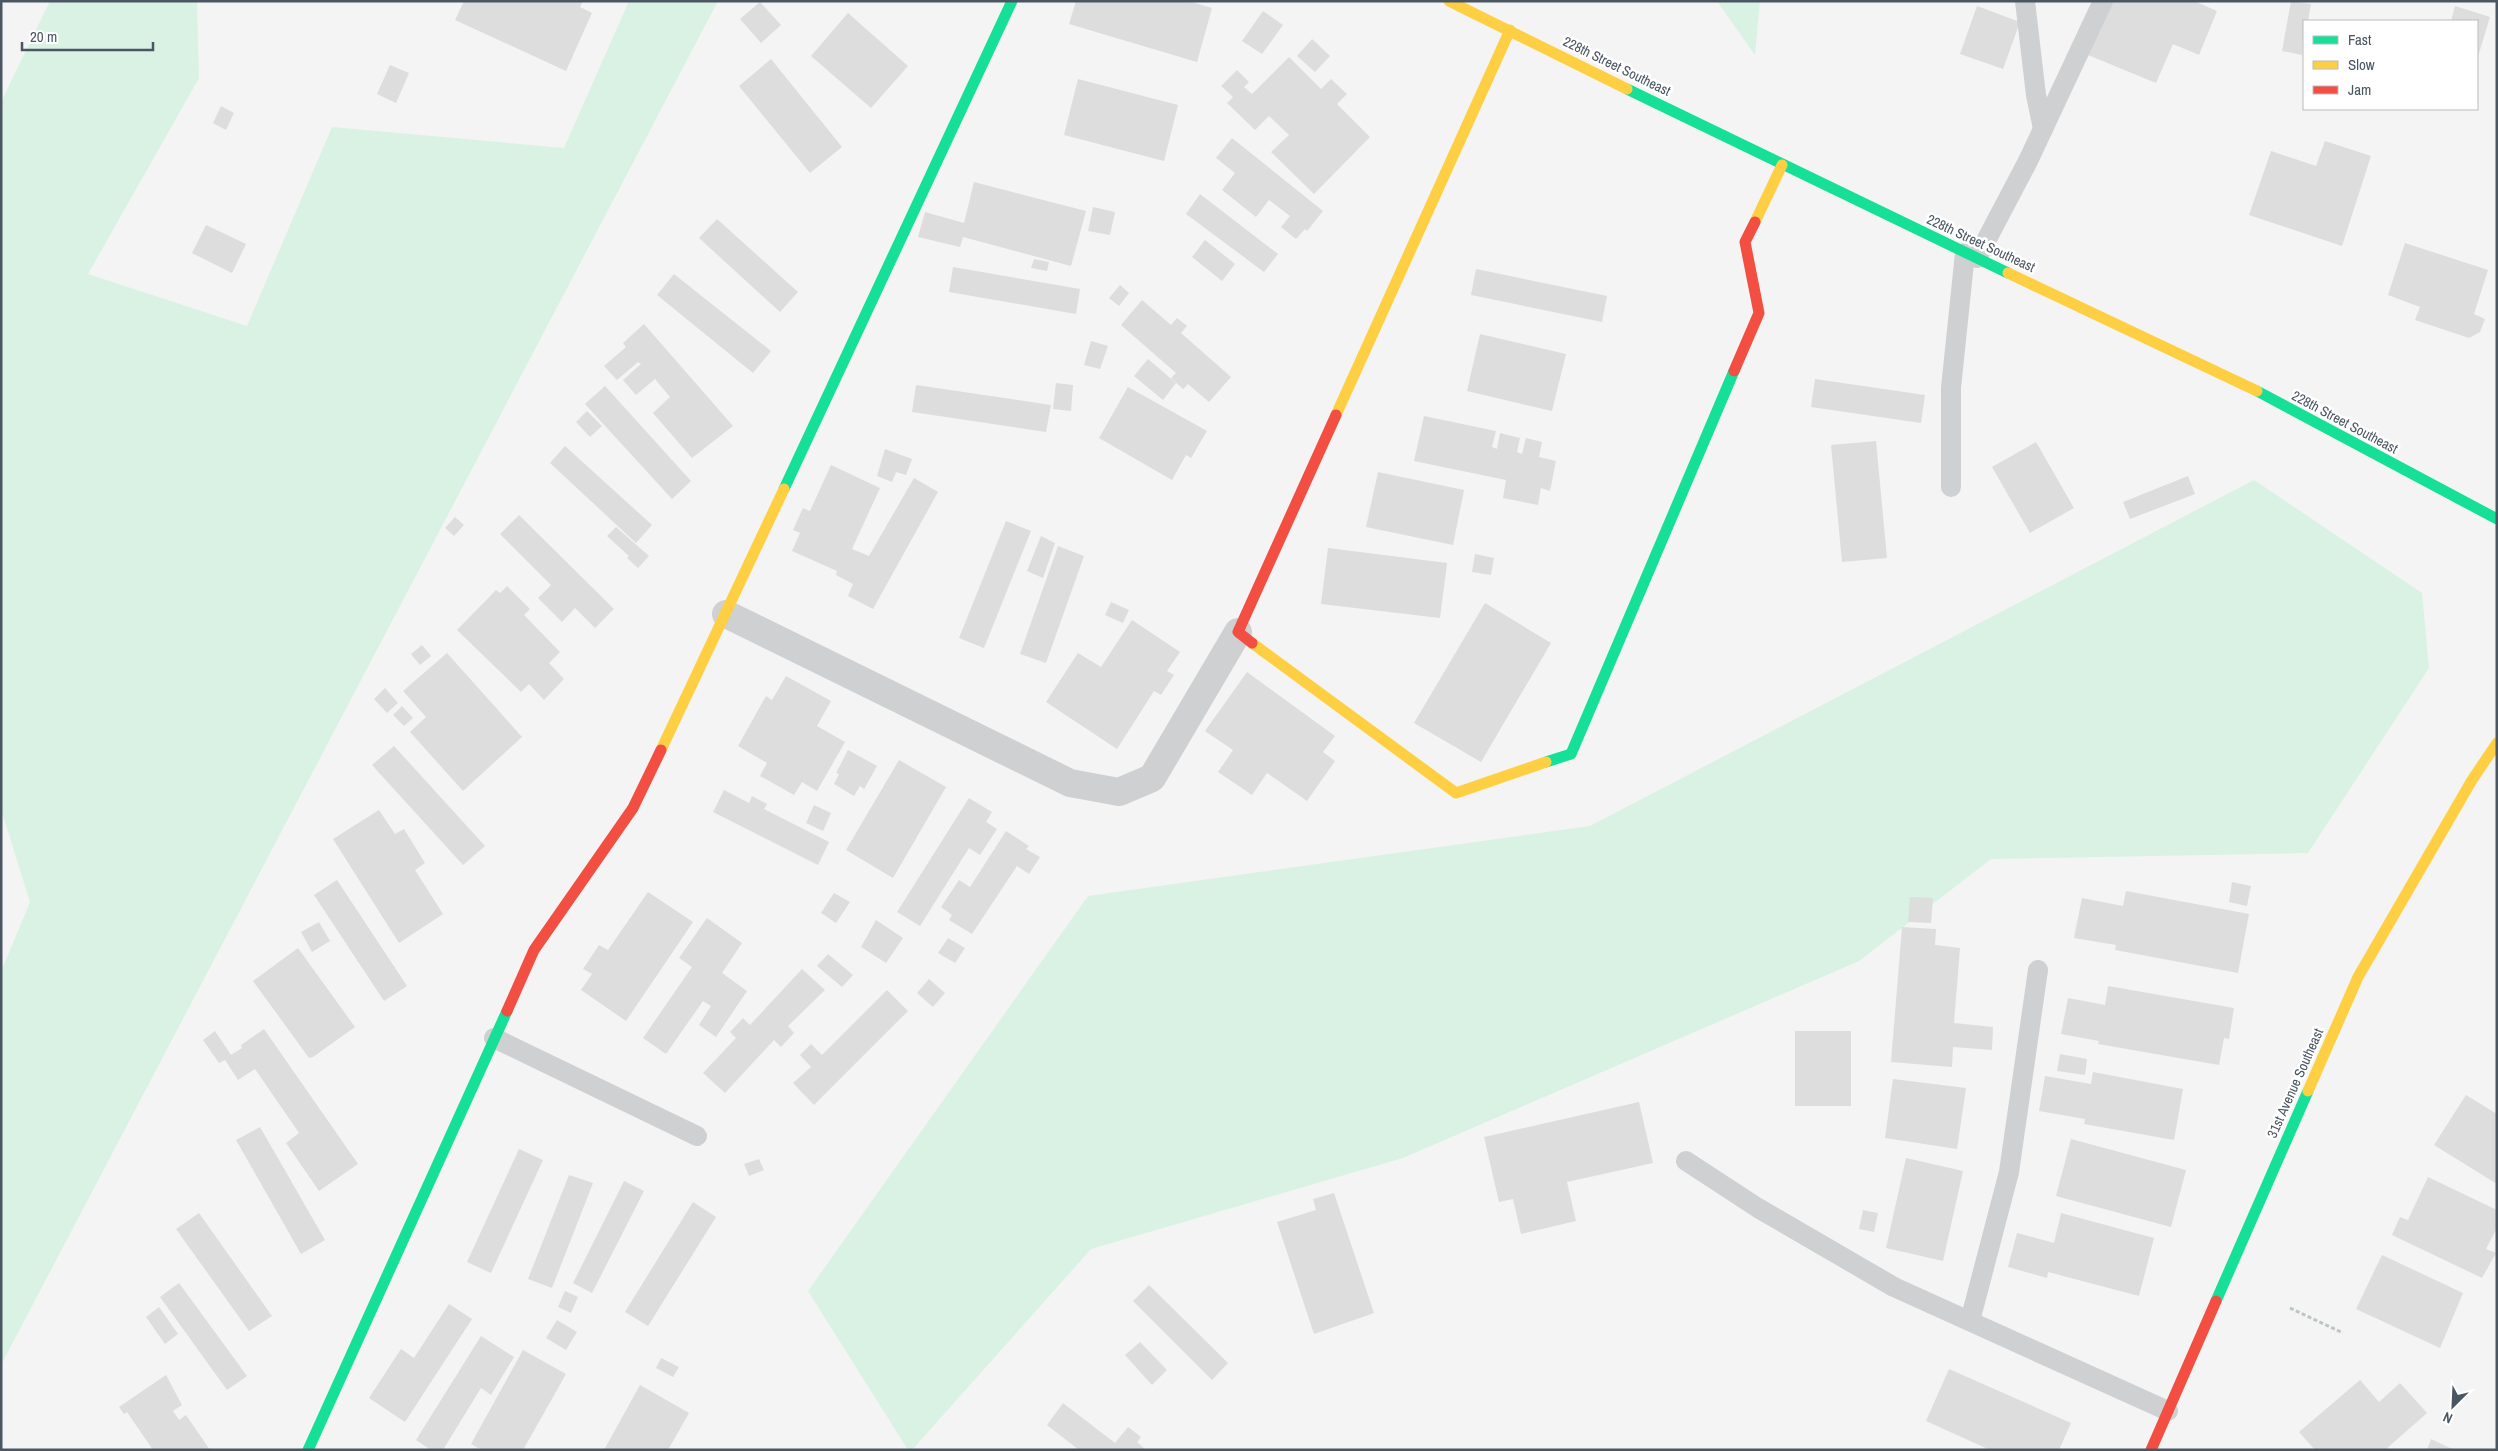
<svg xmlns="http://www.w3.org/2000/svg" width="2498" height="1451" font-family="'Archivo Narrow',sans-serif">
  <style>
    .green { fill: #d9f2e3 }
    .building { fill: #ddddde }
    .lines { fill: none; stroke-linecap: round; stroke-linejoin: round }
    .path { stroke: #bcc7c4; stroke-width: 3; stroke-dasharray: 4 2.5; stroke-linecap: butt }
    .lane { stroke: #ced0d2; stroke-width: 20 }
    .street { stroke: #ced0d2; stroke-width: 28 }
    .fast { stroke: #16e098; stroke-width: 11 }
    .slow { stroke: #ffcf43; stroke-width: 11 }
    .jam { stroke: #f24e42; stroke-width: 11 }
    .labels { text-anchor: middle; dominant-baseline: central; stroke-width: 5; stroke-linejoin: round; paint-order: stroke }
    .street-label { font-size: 14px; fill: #4a5661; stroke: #fff }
  </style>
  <rect width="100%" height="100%" fill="#f4f4f4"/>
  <g class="green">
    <path d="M50 1H197L199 78 88 274 247 326 332 127 564 148 629 1H718L1 1365V972L30 902 1 809V102Z"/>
    <path d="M1717 1H1760L1755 55Z"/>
    <path d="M2254 480 2422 593 2429 668 2308 853 1991 859 1859 961 1403 1158 1091 1249 912 1450H908L808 1291 1088 896 1590 826Z"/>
  </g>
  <g class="building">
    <path d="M464 1H583L580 7 592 13 566 71 455 20Z"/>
    <path d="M1076 1H1188L1212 8 1197 62 1069 24Z"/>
    <path d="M2110 1H2194L2217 11 2199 55 2173 44 2156 83 2088 55Z"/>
    <path d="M2291 1 2311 4 2308 21H2304L2302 55 2282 51Z"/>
    <path d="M760 2 781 25 761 43 740 19Z"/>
    <path d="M1977 6 2020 22 2003 69 1960 54Z"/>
    <path d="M2455 6 2490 17 2477 60V21H2451Z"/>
    <path d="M1263 11 1283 25 1262 54 1242 41Z"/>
    <path d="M848 13 908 66 871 108 811 56Z"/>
    <path d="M1312 39 1330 56 1315 72 1297 56Z"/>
    <path d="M1289 57 1321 89 1331 79 1347 94 1337 104 1370 137 1314 194 1271 152 1289 135 1269 116 1255 130 1227 103 1233 97 1221 86 1237 70 1249 82 1244 87 1252 94Z"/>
    <path d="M771 59 842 147 810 173 739 86Z"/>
    <path d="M390 65 409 73 396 103 377 94Z"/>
    <path d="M1078 79 1178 105 1164 161 1064 135Z"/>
    <path d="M221 106 234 113 226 130 213 123Z"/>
    <path d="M1232 138 1323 211 1307 231 1305 229 1296 239 1281 227 1290 216 1269 200 1256 217 1222 190 1235 173 1216 158Z"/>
    <path d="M2325 141 2371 156 2342 246 2249 215 2271 151 2316 166Z"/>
    <path d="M974 182 1086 211 1071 266 963 237 960 247 918 237 925 212 964 223Z"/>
    <path d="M1200 194 1278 254 1264 272 1186 214Z"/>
    <path d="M1093 207 1115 212 1110 235 1088 231Z"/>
    <path d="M717 219 798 292 780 312 699 238Z"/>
    <path d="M206 225 246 244 232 273 192 253Z"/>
    <path d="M1205 240 1235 264 1222 281 1192 257Z"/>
    <path d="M2405 243 2488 270 2474 314 2485 319 2480 332 2469 338 2415 320 2420 307 2388 295Z"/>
    <path d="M1034 259 1049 262 1047 271 1031 268Z"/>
    <path d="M953 267 1080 289 1076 314 949 292Z"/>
    <path d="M1476 269 1607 296 1602 322 1471 295Z"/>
    <path d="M674 274 771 351 753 373 657 295Z"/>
    <path d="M1120 285 1129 293 1119 306 1109 298Z"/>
    <path d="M1142 300 1171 325 1177 318 1187 326 1181 333 1231 377 1209 402 1188 384 1183 389 1171 378 1176 373 1121 325Z"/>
    <path d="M644 324 733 426 692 458 653 413 670 397 655 379 636 395 623 380 641 364 638 362 617 380 604 366 626 347 623 343Z"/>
    <path d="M1480 334 1566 354 1552 411 1467 391Z"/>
    <path d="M1091 341 1108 346 1100 369 1084 365Z"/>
    <path d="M1148 359 1176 383 1163 400 1134 376Z"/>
    <path d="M1815 379 1925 395 1921 423 1811 407Z"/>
    <path d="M1056 383 1073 385 1071 411 1053 409Z"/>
    <path d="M916 385 1051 405 1046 432 912 412Z"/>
    <path d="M605 386 691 481 672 499 585 404Z"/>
    <path d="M1128 387 1207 431 1191 458 1186 455 1172 480 1099 438Z"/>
    <path d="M587 411 602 426 590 437 576 422Z"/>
    <path d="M1424 416 1496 431 1492 447 1497 449 1500 433 1520 438 1517 452 1522 454 1526 438 1542 442 1539 457 1556 461 1550 491 1541 488 1538 505 1503 498 1506 480 1414 461Z"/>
    <path d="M1876 441 1887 558 1842 562 1831 445Z"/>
    <path d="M2036 442 2074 508 2030 533 1992 467Z"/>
    <path d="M565 446 652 525 636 543 550 463Z"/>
    <path d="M885 449 912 459 906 475 896 472 892 482 877 476Z"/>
    <path d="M831 465 880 488 852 549 869 556 914 478 938 492 873 609 848 596 853 584 836 575 837 571 792 551 800 533 793 530 803 508 810 511Z"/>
    <path d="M1378 472 1464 490 1453 545 1366 527Z"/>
    <path d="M2188 476 2195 494 2130 519 2123 502Z"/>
    <path d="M519 515 614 609 595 628 575 608 562 622 538 598 551 585 500 534Z"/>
    <path d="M455 517 464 525 454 536 445 528Z"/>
    <path d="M1006 521 1031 531 984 648 959 638Z"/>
    <path d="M616 527 649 556 638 568 627 558 629 556 607 536Z"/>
    <path d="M1041 536 1055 543 1043 578 1027 571Z"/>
    <path d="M1058 546 1084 556 1046 663 1020 654Z"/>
    <path d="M1328 548 1447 563 1440 618 1321 604Z"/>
    <path d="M1475 554 1494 558 1491 575 1472 572Z"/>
    <path d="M507 586 530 609 524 615 560 652 549 663 564 679 544 700 529 684 521 692 457 630 496 590 500 593Z"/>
    <path d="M1111 602 1129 610 1123 623 1105 615Z"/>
    <path d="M1485 603 1551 643 1481 762 1414 723Z"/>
    <path d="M1132 620 1180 652 1167 671 1174 675 1161 695 1154 691 1117 749 1046 702 1078 653 1101 667Z"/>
    <path d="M422 645 431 656 420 665 411 654Z"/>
    <path d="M447 653 522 737 463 791 410 732 426 717 403 691Z"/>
    <path d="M1247 672 1335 736 1323 752 1335 761 1307 801 1267 773 1252 795 1218 772 1233 750 1205 731Z"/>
    <path d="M786 676 831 701 817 726 845 742 817 791 802 782 794 795 760 776 767 763 738 746 766 696 772 700Z"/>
    <path d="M385 688 398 703 387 713 374 699Z"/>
    <path d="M402 706 413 718 404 726 393 715Z"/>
    <path d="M394 746 485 846 463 865 372 765Z"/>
    <path d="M848 750 877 766 864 789 860 786 854 796 834 784 839 774 836 773Z"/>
    <path d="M899 760 946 787 893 878 846 850Z"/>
    <path d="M724 790 749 803 752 796 767 804 764 809 829 842 818 865 713 812Z"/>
    <path d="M969 798 992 812 986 822 997 829 980 855 969 848 920 926 897 912Z"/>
    <path d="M814 805 831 813 823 831 806 823Z"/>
    <path d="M379 810 395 834 404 829 425 863 415 870 443 914 399 943 333 839Z"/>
    <path d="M1006 831 1029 846 1026 849 1040 857 1029 874 1017 866 972 934 949 920 952 915 941 907 959 880 970 887Z"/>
    <path d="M337 880 407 986 384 1001 314 895Z"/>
    <path d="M2232 882 2251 886 2247 906 2229 902Z"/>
    <path d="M2126 891 2249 914 2238 973 2115 950 2116 945 2074 938 2082 898 2123 906Z"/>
    <path d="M648 892 693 922 626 1021 581 990 592 974 583 969 599 945 608 950Z"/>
    <path d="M834 893 850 902 836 923 821 913Z"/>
    <path d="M1910 897 1933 898 1931 923 1908 922Z"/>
    <path d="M707 918 742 943 722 973 747 991 716 1037 699 1025 711 1006 703 1001 666 1054 643 1038 692 967 679 958Z"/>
    <path d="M876 920 903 938 886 963 861 947Z"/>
    <path d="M319 922 330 941 312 952 301 932Z"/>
    <path d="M1902 927 1936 929 1935 945 1960 948 1954 1023 1993 1027 1992 1050 1953 1047 1952 1067 1891 1062Z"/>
    <path d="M948 938 965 948 955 963 938 953Z"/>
    <path d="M298 948 355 1027 313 1057 309 1058 253 981Z"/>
    <path d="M828 954 853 975 842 987 817 966Z"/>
    <path d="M802 969 825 990 788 1026 794 1033 781 1047 774 1040 725 1093 703 1073 736 1038 730 1032 743 1018 750 1025Z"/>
    <path d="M929 979 945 993 933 1007 917 993Z"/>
    <path d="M2108 986 2234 1008 2229 1039 2224 1038 2219 1065 2098 1044 2099 1041 2061 1034 2068 998 2105 1005Z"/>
    <path d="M887 990 908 1011 814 1105 793 1083 811 1067 800 1055 811 1044 822 1055Z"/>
    <path d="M264 1029 358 1164 319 1191 286 1143 299 1133 255 1069 238 1080 225 1060 219 1063 203 1040 215 1031 231 1055 242 1048 241 1045Z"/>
    <rect x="1795" y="1031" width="56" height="75"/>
    <path d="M2060 1054 2087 1059 2085 1075 2057 1071Z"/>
    <path d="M2093 1072 2183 1089 2174 1140 2084 1124 2085 1119 2039 1111 2045 1076 2091 1084Z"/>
    <path d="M1893 1079 1966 1088 1957 1149 1885 1138Z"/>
    <path d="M2466 1095 2497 1114V1184L2434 1145Z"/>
    <path d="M1639 1102 1653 1163 1567 1182 1576 1221 1521 1234 1513 1199 1499 1202 1484 1137Z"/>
    <path d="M260 1127 325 1240 301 1254 236 1140Z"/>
    <path d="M2071 1139 2186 1170 2171 1227 2056 1196Z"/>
    <path d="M519 1149 543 1160 491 1273 467 1262Z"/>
    <path d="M1906 1158 1963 1171 1943 1261 1886 1248Z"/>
    <path d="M759 1159 764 1170 749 1176 744 1164Z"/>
    <path d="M569 1175 593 1183 552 1288 528 1279Z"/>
    <path d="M2428 1177 2497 1210V1228L2486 1249 2496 1253 2482 1278 2392 1235 2400 1217 2408 1220Z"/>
    <path d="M624 1181 644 1191 592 1293 573 1283Z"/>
    <path d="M1334 1193 1374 1313 1314 1334 1277 1222 1316 1210 1313 1199Z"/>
    <path d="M693 1202 716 1217 648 1326 625 1312Z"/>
    <path d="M1863 1210 1878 1213 1874 1232 1859 1229Z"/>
    <path d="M199 1213 272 1316 249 1331 176 1229Z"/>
    <path d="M2061 1213 2154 1238 2139 1296 2048 1272 2047 1278 2008 1267 2017 1233 2054 1243Z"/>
    <path d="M2382 1255 2463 1293 2440 1348 2356 1309Z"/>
    <path d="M179 1283 247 1376 227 1390 160 1297Z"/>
    <path d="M1149 1285 1228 1363 1212 1380 1133 1301Z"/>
    <path d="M565 1291 578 1297 571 1313 558 1307Z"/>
    <path d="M449 1304 472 1319 405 1422 369 1398 401 1349 414 1358Z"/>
    <path d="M159 1307 178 1334 165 1344 146 1317Z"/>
    <path d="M557 1320 577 1332 566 1350 546 1338Z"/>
    <path d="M481 1336 514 1357 491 1395 481 1388 443 1450H431L416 1440Z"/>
    <path d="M1140 1342 1167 1370 1152 1385 1125 1355Z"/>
    <path d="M523 1350 566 1374 523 1450H482L471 1444Z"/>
    <path d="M661 1358 679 1367 673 1377 656 1368Z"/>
    <path d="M1949 1369 2071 1423 2059 1450H1990L1926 1421Z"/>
    <path d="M166 1375 182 1405 173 1411 179 1420 186 1415 210 1450H153L127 1412 124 1414 119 1407Z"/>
    <path d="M2360 1380 2379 1402 2400 1383 2427 1413 2385 1450H2315L2299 1432Z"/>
    <path d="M640 1385 689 1413 668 1450H604Z"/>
    <path d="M1063 1403 1115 1443 1128 1427 1141 1437 1137 1442 1146 1450H1079L1047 1425Z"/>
    <path d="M2431 1439 2450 1448 2458 1450H2427Z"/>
  </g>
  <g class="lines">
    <path class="path" d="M2290 1308 2343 1333"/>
    <g class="lane">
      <path d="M2025 1 2036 95 2043 129"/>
      <path d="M1977 258 2028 161 2103 1"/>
      <path d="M1951 487V388L1965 253"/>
      <path d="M494 1038 697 1136"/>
      <path d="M1686 1161 1758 1208 1894 1287 2168 1411"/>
      <path d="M1970 1321 2009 1172 2038 970"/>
    </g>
    <path class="street" d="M726 614 1070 783 1119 792 1152 778 1238 632"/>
    <g class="fast">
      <path d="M1627 89 2008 273"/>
      <path d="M2257 391 2497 519"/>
      <path d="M784 489 1012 1"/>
      <path d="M1546 762 1571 754 1734 371"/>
      <path d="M2216 1301 2308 1091"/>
      <path d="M308 1450 507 1011"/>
    </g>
    <g class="slow">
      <path d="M1449 1 1627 89"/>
      <path d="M1755 222 1782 165"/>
      <path d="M2008 273 2257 391"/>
      <path d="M1336 415 1510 30"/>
      <path d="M1252 643 1456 793 1546 762"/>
      <path d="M661 750 784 489"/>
      <path d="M2308 1091 2358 977 2472 780 2497 743"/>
    </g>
    <g class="jam">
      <path d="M1734 371 1759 313 1745 242 1755 222"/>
      <path d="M1252 643 1238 632 1336 415"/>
      <path d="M507 1011 534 950 633 808 661 750"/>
      <path d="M2151 1450 2216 1301"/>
    </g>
  </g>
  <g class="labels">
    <g class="street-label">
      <text transform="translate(1617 66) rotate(26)">228th Street Southeast</text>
      <text transform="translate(1981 243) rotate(25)">228th Street Southeast</text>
      <text transform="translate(2345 422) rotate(28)">228th Street Southeast</text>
      <text transform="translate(2295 1083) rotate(-66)">31st Avenue Southeast</text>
    </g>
  </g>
  <rect width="2498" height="1451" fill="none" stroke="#4a5661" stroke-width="5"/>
  <rect x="2303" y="20" width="175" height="90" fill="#ffffff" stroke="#b7bbc0"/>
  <rect x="2313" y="36" width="25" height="8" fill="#16e098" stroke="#b7bbc0"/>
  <text x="2348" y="45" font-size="15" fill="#4a5661">Fast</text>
  <rect x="2313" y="61" width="25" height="8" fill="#ffcf43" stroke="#b7bbc0"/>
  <text x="2348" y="70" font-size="15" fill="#4a5661">Slow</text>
  <rect x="2313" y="86" width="25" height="8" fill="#f24e42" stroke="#b7bbc0"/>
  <text x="2348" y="95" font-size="15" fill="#4a5661">Jam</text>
  <g transform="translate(2453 1406) rotate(204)" stroke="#ffffff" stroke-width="4" paint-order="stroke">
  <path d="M0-4L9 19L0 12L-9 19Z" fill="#4a5661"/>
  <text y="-8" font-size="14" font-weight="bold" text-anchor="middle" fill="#4a5661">N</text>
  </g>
  <path d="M22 42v8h131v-8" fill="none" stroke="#4a5661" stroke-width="2.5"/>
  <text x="30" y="42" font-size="15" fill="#4a5661" stroke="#ffffff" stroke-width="4" paint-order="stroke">20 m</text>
</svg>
